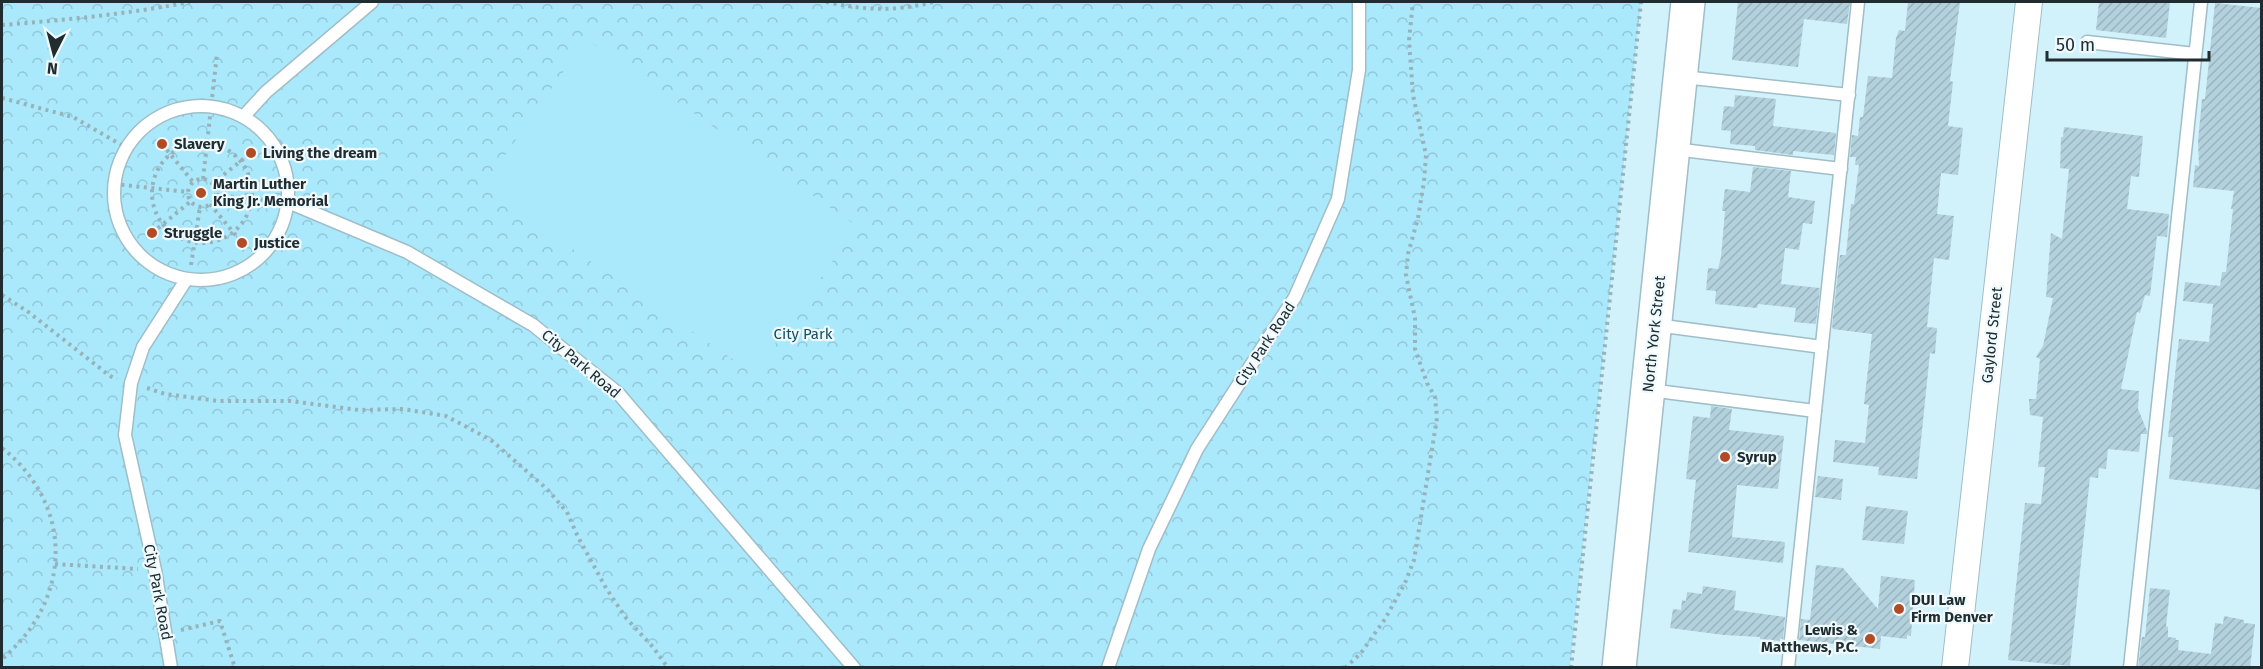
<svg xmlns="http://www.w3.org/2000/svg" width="2263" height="669" font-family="'Fira Sans',sans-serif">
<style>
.forest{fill:url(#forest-crowns)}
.garden{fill:#aae8fc}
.building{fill:url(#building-hatch)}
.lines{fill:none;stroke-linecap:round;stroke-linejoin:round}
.service-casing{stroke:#9fbec7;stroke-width:15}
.minor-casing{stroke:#9fbec7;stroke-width:28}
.secondary-casing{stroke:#9fbec7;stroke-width:36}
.path{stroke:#98b2b9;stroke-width:4;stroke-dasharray:3 4.5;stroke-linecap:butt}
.service{stroke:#fff;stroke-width:12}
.minor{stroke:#fff;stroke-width:26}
.secondary{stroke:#fff;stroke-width:33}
.poi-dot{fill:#b24b24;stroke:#eefafe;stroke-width:2}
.labels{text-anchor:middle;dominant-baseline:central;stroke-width:4.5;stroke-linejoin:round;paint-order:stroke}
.poi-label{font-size:15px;font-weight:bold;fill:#202c2f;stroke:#eefafe;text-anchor:start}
.park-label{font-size:15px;fill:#134f5f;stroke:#eefafe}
.street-label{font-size:15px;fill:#202c2f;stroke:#eefafe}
</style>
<defs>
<pattern id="forest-crowns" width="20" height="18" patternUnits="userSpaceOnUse" patternTransform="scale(1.5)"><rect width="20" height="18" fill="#aae8fc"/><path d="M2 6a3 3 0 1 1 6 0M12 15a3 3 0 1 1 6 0" fill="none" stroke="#92c7d8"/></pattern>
<pattern id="building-hatch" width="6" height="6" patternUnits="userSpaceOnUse" patternTransform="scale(1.5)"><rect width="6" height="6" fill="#b3d1dc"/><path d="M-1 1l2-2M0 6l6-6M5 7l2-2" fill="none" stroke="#9ab4bd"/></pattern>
</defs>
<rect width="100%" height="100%" fill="#d1f1fb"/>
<path class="forest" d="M 2,2 L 1641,2 L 1570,667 L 2,667 Z"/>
<path class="garden" d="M 586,39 L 857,226 L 754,374 L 483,187 Z"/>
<g class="building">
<path d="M 1738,2 L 1850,2 L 1847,24 L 1804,19 L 1798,67 L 1732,60 Z"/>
<path d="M 1908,2 L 1960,2 L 1950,81 L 1953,82 L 1948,126 L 1963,128 L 1958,175 L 1941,173 L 1937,214 L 1954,216 L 1949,260 L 1934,258 L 1927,327 L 1937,328 L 1935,354 L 1930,353 L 1917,479 L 1878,475 L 1879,467 L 1833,462 L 1835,440 L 1865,443 L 1869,405 L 1864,404 L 1872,334 L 1833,329 L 1832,326 L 1840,255 L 1846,255 L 1851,204 L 1854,204 L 1859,165 L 1855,165 L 1856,157 L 1850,157 L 1852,135 L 1858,136 L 1860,117 L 1863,117 L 1868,76 L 1892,78 L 1896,38 L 1899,30 L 1905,31 Z"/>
<path d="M 2099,2 L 2170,2 L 2166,38 L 2096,30 Z"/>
<path d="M 2215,3 L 2262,8 L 2262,490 L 2169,479 L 2173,437 L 2168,437 L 2179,339 L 2209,342 L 2213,304 L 2183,301 L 2185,282 L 2220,286 L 2222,272 L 2226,272 L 2233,209 L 2231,209 L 2234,191 L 2193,187 L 2195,165 L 2199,166 L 2198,141 L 2202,99 L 2205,99 Z"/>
<path d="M 1735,95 L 1776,99 L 1773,126 L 1836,133 L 1834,155 L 1793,151 L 1793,155 L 1755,150 L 1755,146 L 1730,144 L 1731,131 L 1721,130 L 1724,106 L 1734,107 Z"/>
<path d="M 2064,127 L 2143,136 L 2139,177 L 2131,176 L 2127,209 L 2169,214 L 2167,237 L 2157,236 L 2150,296 L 2145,295 L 2140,313 L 2137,312 L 2121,389 L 2139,391 L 2138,409 L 2147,431 L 2147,434 L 2141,434 L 2139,452 L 2108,449 L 2106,469 L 2099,468 L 2098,478 L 2090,477 L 2070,666 L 2008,660 L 2025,503 L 2041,504 L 2045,467 L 2038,467 L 2043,417 L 2030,415 L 2029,399 L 2036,399 L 2040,359 L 2036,357 L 2043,346 L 2053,298 L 2046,297 L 2051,233 L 2062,239 L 2069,169 L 2060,168 L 2061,137 L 2063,137 Z"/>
<path d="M 1753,167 L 1791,171 L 1788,197 L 1815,201 L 1812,224 L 1803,223 L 1799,250 L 1785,248 L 1781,284 L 1820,288 L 1816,324 L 1794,322 L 1796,308 L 1758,304 L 1757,308 L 1715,304 L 1716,291 L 1706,290 L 1708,268 L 1718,269 L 1721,257 L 1725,211 L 1722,211 L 1725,189 L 1750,192 Z"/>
<path d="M 1711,406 L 1732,409 L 1729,430 L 1784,436 L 1778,489 L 1737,485 L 1732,537 L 1785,542 L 1783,563 L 1688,552 L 1696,480 L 1686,479 L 1693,416 L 1710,418 Z"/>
<path d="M 1818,476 L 1843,479 L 1841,500 L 1815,497 Z"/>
<path d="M 1866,506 L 1908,511 L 1904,544 L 1862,540 Z"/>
<path d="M 1816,565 L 1843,568 L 1878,609 L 1881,576 L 1915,580 L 1911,636 L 1907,635 L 1907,639 L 1881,636 L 1880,649 L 1799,640 L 1801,619 L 1810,620 Z"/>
<path d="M 1703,586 L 1736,591 L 1734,610 L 1785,617 L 1783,639 L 1780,638 L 1780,641 L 1760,639 L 1760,637 L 1724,635 L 1670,628 L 1673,609 L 1681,610 L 1682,600 L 1686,601 L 1687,592 L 1702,594 Z"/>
<path d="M 2150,588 L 2170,590 L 2166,626 L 2168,627 L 2168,637 L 2176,638 L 2176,640 L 2179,640 L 2178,650 L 2211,654 L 2215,623 L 2223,624 L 2224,616 L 2244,620 L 2244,623 L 2255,624 L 2250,668 L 2138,668 L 2142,637 L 2145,637 Z"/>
</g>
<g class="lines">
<g class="service-casing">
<g id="service">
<path d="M 2087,42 L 2195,54"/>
<path d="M 1683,77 L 1849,95"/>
<circle cx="201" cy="193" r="87"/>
<path d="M 244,116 L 266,92 L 372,2"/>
<path d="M 1674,149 L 1841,169"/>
<path d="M 288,202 L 407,252 L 533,325 L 618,393 L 854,668"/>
<path d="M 1656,325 L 1822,347"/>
<path d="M 1649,390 L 1815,411"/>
<path d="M 171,668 L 155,570 L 125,435 L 131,383 L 143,347 L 186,280"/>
<path d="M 1108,668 L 1149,549 L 1197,449 L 1295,297 L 1338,199 L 1359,70 L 1359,2"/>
<path d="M 1788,668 L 1858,2"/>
<path d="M 2130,668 L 2201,2"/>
</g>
</g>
<g class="minor-casing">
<path id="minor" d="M 1955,668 L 2029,2"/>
</g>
<g class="secondary-casing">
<path id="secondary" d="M 1619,668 L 1688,2"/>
</g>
<g class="path">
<path d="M 826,2 C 864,10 894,12 933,2"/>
<path d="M 2,25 C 65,20 128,14 190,2"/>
<path d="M 2,98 L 73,117 L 127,148"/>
<circle cx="202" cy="193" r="50"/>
<path d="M 162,144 L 193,182"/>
<circle cx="202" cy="193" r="14"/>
<path d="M 203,179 L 217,54"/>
<path d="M 114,184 L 188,192"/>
<path d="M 212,184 L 251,153"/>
<path d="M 216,195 L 273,201"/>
<path d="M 210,204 L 242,243"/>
<path d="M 152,233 L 190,202"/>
<path d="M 191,265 L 200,207"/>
<path d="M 2,295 L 27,311 L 110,376 L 117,379"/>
<path d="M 147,388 L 165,394 L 218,401 L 290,401 L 359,410 L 403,409 L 446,416 L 491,440 L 547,489 L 567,512 L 578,537 L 606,588 L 626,618 L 653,647 L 668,668"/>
<path d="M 2,448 C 75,506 72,600 2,659"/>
<path d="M 55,564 L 138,569"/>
<path d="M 181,630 L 220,621 L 235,668"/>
<path d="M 1345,668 L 1361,653 L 1385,619 L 1405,583 L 1414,560 L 1437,418 L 1435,397 L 1427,383 L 1415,349 L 1415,318 L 1406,275 L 1408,254 L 1418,218 L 1424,182 L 1426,155 L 1413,95 L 1409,40 L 1413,2"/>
<path d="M 1571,668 L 1641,2"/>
</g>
<use href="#service" class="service"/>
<use href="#minor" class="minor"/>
<use href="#secondary" class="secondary"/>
</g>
<g class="poi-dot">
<circle cx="162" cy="144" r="6"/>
<circle cx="251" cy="153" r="6"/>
<circle cx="201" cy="193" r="6"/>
<circle cx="152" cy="233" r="6"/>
<circle cx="242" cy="243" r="6"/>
<circle cx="1725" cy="457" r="6"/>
<circle cx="1899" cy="609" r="6"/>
<circle cx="1870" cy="639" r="6"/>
</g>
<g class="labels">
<g class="poi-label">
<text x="174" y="144">Slavery</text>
<text x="263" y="153">Living the dream</text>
<text x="213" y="184">Martin Luther<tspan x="213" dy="17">King Jr. Memorial</tspan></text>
<text x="164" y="233">Struggle</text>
<text x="254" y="243">Justice</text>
<text x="1737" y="457">Syrup</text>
<text x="1911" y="600">DUI Law<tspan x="1911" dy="17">Firm Denver</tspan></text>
<text x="1858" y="630" text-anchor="end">Lewis &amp;<tspan x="1858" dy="17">Matthews, P.C.</tspan></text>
</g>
<g class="park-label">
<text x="803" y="334">City Park</text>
</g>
<g class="street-label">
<text transform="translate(1654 334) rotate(-84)">North York Street</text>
<text transform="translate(1992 335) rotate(-84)">Gaylord Street</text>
<text transform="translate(1265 344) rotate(-57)">City Park Road</text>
<text transform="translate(581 364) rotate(40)">City Park Road</text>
<text transform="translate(158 592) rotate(79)">City Park Road</text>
</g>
</g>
<rect width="2263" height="669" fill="none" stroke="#202c2f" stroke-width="6"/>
<g transform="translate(54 54) rotate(186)" stroke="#eefafe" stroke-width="4.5" paint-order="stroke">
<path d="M0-4.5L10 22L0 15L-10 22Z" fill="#202c2f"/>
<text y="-9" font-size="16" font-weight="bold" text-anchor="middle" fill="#202c2f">N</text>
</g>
<path d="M2047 51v9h162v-9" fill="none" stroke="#202c2f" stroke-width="3"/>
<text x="2056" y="51" font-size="18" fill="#202c2f" stroke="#eefafe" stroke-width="4.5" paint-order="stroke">50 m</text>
</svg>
